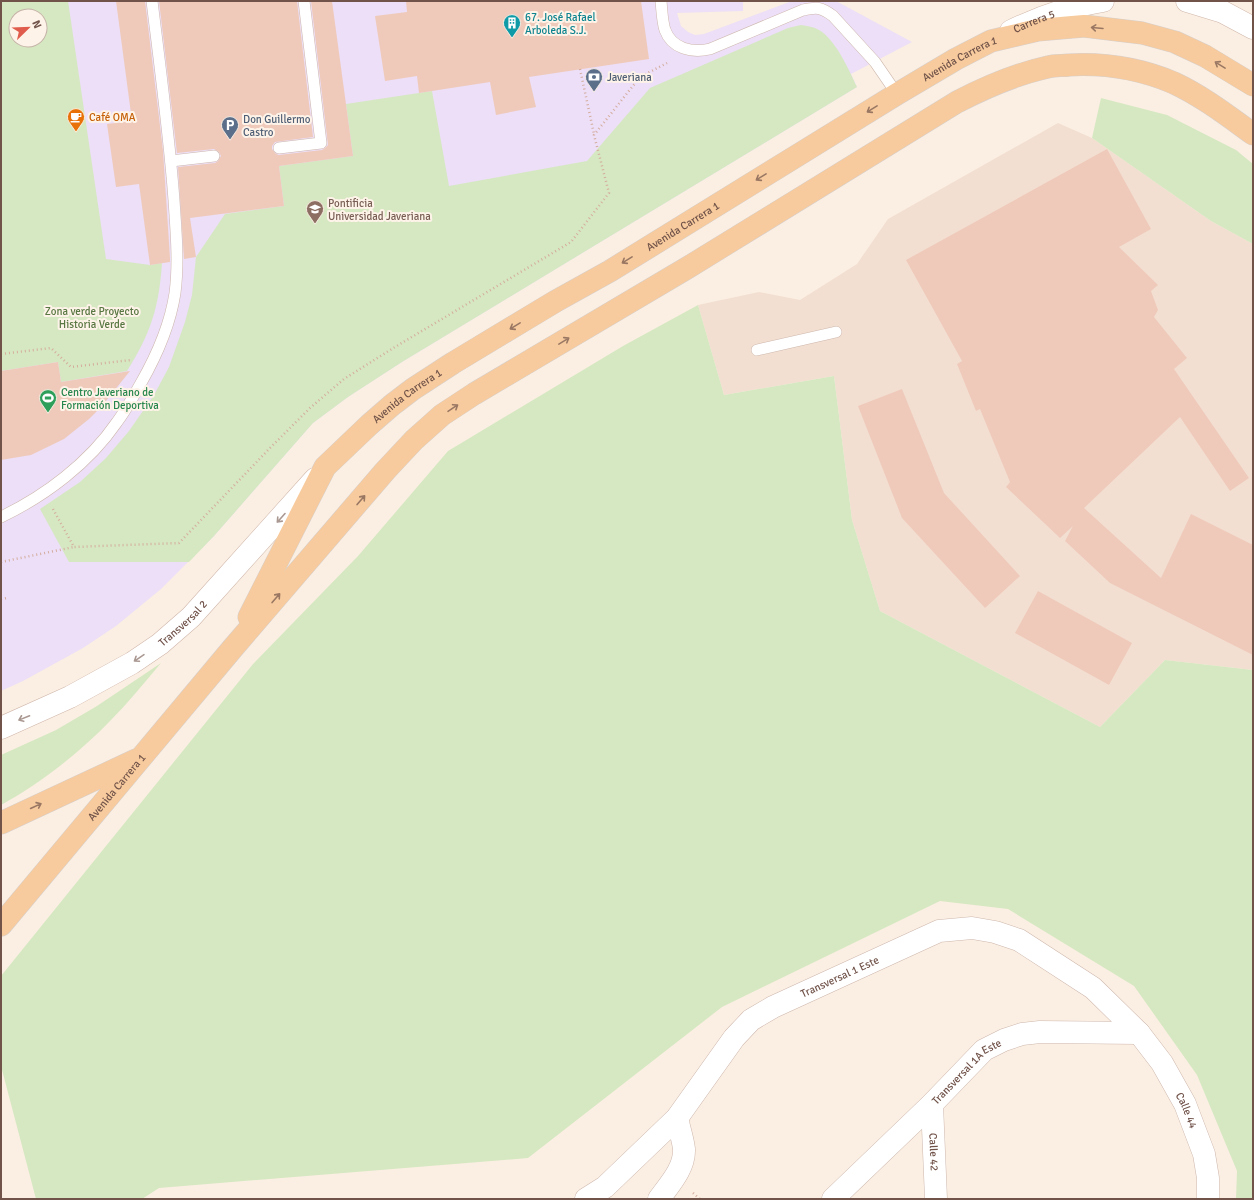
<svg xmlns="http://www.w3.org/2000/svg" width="1254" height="1200" font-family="Signika,sans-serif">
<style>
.residential{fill:#f2dfd1}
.education{fill:#ecdff7;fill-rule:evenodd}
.green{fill:#d6e8c2;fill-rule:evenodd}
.building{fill:#efcabb}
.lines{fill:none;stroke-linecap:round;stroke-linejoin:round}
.lane-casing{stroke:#ceb7ad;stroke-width:12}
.street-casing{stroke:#ceb7ad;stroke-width:23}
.secondary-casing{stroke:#d0b6aa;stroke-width:23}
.primary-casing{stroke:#d7cfcc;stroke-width:23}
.path{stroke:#d4ad9f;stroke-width:2.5;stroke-dasharray:1 3;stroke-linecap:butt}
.lane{stroke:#fff;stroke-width:11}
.street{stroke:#fff;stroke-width:22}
.secondary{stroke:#fff;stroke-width:22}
.primary{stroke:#f7cb9d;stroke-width:22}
.oneway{stroke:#997763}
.oneway2{stroke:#aa9892}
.labels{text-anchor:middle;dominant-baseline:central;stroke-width:4;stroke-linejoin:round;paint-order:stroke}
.culture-label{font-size:11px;fill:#0d838f;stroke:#fef3e8;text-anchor:start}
.street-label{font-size:11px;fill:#71534a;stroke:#fef3e8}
.service-label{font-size:11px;fill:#4e5e75;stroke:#fef3e8;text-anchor:start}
.food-label{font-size:11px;fill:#c56008;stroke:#fef3e8;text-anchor:start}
.education-label{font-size:11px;fill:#785e54;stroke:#fef3e8;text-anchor:start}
.park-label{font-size:11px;fill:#587742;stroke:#fef3e8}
.leisure-label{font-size:11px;fill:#27864d;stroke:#fef3e8;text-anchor:start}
</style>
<rect width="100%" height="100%" fill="#fbefe3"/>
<path class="residential" d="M 1058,123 L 1092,138 L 1211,221 L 1253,244 L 1253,670 L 1165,660 L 1100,727 L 880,611 L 852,520 L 834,376 L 724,395 L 698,305 L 759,292 L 800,300 L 857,264 L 888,219 Z"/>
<path class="education" d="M 1,1 L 743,1 L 743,11 L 677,13 L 681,26 L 688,32 L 695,35 L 704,34 L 792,1 L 836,1 L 912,42 L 851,74 L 857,87 L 402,362 L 348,397 L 313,423 L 214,536 L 161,589 L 116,626 L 83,648 L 23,681 L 1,691 ZM 16,16 L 40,16 L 40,40 L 16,40 Z"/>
<g class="green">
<path d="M 1,1 L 68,1 L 106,259 L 150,265 L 162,263 C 159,307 151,333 127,371 L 61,382 L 58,362 L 1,371 ZM 16,16 L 40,16 L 40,40 L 16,40 Z"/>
<path d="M 801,25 C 807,26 814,27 819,30 C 836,40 849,70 857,87 L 402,362 L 348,397 L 313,423 L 214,536 L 189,562 L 69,562 L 40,509 L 80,482 L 106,458 L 129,431 L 154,395 L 169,367 L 185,322 L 192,295 L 196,257 L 225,214 L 284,206 L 279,166 L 353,156 L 346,104 L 432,91 L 449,186 L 587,161 L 650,88 L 788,28 Z"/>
<path d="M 1101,98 L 1167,115 L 1236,150 L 1253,164 L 1253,244 L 1211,221 L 1092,138 Z"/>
<path d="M 698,305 L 724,395 L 834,376 L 852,520 L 880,611 L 1100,727 L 1165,660 L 1253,670 L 1253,1199 L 1236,1199 L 1237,1171 L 1197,1075 L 1134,986 L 1008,909 L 940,901 L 722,1007 L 528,1158 L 159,1188 L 142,1199 L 36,1199 L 1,1066 L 1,976 L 253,664 L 358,556 L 448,451 L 623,346 Z"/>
<path d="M 161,663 C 144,683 128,703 110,721 C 79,753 41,783 1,805 L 1,755 L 56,730 L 97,706 Z"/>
</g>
<g class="building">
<path d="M 116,1 L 145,1 L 163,151 L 170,258 L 170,262 L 150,265 L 139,184 L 116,187 L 107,124 L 132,121 Z"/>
<path d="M 159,1 L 297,1 L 313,137 L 275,142 L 272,146 L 272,149 L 276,154 L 279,155 L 322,150 L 325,148 L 328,145 L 311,1 L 332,1 L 353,156 L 279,166 L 284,206 L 190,218 L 196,257 L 184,259 L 178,167 L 215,163 L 218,161 L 221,156 L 219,152 L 214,149 L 177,153 Z"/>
<path d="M 406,1 L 641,1 L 649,59 L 529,77 L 536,107 L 496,115 L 490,82 L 419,93 L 417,76 L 385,81 L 375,16 L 407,12 Z"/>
<path d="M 1107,149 L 1151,229 L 1119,247 L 1158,285 L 1151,291 L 1158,310 L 1154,317 L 1187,358 L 1174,369 L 1249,478 L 1230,491 L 1180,417 L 1084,508 L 1161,578 L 1191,514 L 1253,545 L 1253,655 L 1110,583 L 1065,541 L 1073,526 L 1060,538 L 1006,487 L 1010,482 L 980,409 L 976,411 L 957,364 L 962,361 L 906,260 Z"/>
<path d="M 58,362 L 61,382 L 130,371 L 101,407 L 89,419 L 64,439 L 31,455 L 1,460 L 1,371 Z"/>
<path d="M 902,389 L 944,493 L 1020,576 L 985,608 L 902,518 L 858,406 Z"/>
<path d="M 1038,591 L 1132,643 L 1109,685 L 1015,633 Z"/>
</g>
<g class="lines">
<g class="lane-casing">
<g id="lane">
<path d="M 661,1 C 662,10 662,21 665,30 C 672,49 692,53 710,49 L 803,10 C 817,7 821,7 833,16 L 875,62 L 897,94"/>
<path d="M 279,148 L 321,143 L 304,1"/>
<path d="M 171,161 L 214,156"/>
<path d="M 757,350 L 836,332"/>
<path d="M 1,517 C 45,496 89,463 117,422 C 126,410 133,397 141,383 C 157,355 170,326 175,293 C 179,262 176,231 174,200 C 169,133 160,67 152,1"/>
</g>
</g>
<g class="street-casing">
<g id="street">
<path id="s1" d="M 932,1104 L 936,1199"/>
<path id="s2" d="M 586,1199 L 605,1187 L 677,1118 L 734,1038 L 751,1020 L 773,1007 L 939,931 L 972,928 L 995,932 L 1019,940 L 1093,988 L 1139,1033 L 1162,1063 L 1185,1104 L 1204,1154 L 1208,1178 L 1208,1199"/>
<path d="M 659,1199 C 669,1185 685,1168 684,1149 C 683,1139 679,1128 677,1118"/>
<path id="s3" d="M 833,1199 L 932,1104 L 984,1050 L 1004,1040 L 1022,1034 L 1040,1032 L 1139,1033"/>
</g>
</g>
<g class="secondary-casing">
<g id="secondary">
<path d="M 1187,1 L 1223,12 L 1253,28"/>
<path id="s4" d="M 1011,31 C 1040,17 1071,6 1103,1"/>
<path id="s5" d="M 1,728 L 70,697 L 132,663 L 160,644 L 191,617 L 315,479"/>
</g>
</g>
<g class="primary-casing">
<g id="primary">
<path id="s6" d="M 249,617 L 325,467 L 369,425 L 392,405 L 413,389 L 453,363 L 556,301 L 610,271 L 897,94 L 956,59 L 991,41 L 1038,30 L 1084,26 L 1142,33 L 1175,42 L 1205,56 L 1253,85"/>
<path d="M 1,823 L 136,760"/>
<path id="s7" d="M 1,925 L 232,649 L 385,471 L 414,440 L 442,415 L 474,394 L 687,268 L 957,102 C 986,87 1016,74 1048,67 C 1055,65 1062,66 1069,65 C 1105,63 1141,69 1174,83 C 1202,96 1228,116 1253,134"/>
</g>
</g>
<g class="path">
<path d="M 580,69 L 594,134"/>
<path d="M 1,354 L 51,348 L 71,367 L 131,360"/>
<path d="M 53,509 L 74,547 L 179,543 L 270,448 L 310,408 L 344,379 L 395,347 L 571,242 L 609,193 L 594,135 L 640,77 L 667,63"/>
<path d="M 1,562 L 74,547"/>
<path d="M 1,599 L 7,598"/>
<path d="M 693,1193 L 700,1199"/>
</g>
<use href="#lane" class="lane"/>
<use href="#street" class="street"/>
<use href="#secondary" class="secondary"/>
<use href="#primary" class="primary"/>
</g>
<defs><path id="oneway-shaft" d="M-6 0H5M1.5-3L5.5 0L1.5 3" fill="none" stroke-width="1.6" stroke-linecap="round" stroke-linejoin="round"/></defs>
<g class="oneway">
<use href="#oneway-shaft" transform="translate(1097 28) rotate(-175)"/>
<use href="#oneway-shaft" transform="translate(1220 65) rotate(-148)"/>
<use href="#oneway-shaft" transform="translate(872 109) rotate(148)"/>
<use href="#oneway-shaft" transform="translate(761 177) rotate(148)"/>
<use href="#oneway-shaft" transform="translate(627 260) rotate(148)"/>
<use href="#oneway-shaft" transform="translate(515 326) rotate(149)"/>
<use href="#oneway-shaft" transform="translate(564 341) rotate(-31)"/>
<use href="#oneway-shaft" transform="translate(453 408) rotate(-34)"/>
<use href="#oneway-shaft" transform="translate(361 500) rotate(-49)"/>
<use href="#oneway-shaft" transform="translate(276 598) rotate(-49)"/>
<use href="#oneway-shaft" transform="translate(36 806) rotate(-25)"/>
</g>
<g class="oneway2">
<use href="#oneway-shaft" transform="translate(281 518) rotate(132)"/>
<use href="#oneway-shaft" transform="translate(139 658) rotate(146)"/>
<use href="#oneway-shaft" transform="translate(24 718) rotate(158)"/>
</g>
<defs>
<g id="building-pin" transform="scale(0.9)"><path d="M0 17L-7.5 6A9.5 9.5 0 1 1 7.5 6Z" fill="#0f9aa8" stroke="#fef3e8"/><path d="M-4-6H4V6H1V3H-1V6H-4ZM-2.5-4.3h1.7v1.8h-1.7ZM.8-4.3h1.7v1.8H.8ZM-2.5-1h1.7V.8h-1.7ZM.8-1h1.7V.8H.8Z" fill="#fff"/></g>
<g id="bank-pin" transform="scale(0.9)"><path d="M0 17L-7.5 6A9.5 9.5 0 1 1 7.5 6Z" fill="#5c6f8a" stroke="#fef3e8"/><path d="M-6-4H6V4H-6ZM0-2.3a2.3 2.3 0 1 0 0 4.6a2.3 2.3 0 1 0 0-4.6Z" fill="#fff"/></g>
<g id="cafe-pin" transform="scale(0.9)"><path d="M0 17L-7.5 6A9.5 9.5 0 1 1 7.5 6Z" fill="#e8710a" stroke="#fef3e8"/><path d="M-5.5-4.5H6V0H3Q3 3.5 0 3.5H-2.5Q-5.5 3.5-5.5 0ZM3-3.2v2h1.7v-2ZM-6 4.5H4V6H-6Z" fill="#fff"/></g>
<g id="parking-pin" transform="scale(0.9)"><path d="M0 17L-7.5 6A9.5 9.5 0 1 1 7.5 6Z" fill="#5c6f8a" stroke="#fef3e8"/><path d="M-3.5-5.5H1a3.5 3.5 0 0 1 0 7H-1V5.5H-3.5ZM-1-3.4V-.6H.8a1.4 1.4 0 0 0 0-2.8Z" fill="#fff"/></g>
<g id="university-pin" transform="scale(0.9)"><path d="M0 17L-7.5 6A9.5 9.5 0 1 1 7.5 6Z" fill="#8d6e63" stroke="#fef3e8"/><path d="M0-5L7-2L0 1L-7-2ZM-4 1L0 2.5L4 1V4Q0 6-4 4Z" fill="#fff"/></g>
<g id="stadium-pin" transform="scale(0.9)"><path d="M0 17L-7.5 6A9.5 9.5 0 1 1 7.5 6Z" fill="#2e9e5b" stroke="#fef3e8"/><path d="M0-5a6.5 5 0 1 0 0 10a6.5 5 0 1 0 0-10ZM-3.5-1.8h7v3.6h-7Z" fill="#fff"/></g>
</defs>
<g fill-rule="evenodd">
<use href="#building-pin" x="512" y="23"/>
<use href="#bank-pin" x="594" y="77"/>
<use href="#cafe-pin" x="76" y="117"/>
<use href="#parking-pin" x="230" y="125"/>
<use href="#university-pin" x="315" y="209"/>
<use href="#stadium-pin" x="48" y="398"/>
</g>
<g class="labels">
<g class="culture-label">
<text x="525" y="17">67. José Rafael<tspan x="525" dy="13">Arboleda S.J.</tspan></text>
</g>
<g class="street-label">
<text stroke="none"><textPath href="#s4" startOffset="25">Carrera 5</textPath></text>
<text stroke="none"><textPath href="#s6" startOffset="925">Avenida Carrera 1</textPath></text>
<text stroke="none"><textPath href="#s6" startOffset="601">Avenida Carrera 1</textPath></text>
<text stroke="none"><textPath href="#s6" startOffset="277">Avenida Carrera 1</textPath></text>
<text stroke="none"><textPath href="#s5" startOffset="211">Transversal 2</textPath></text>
<text stroke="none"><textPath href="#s7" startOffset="180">Avenida Carrera 1</textPath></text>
<text stroke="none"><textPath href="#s2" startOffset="344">Transversal 1 Este</textPath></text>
<text stroke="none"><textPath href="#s3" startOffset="185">Transversal 1A Este</textPath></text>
<text stroke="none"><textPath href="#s2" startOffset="779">Calle 44</textPath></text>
<text stroke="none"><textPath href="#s1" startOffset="48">Calle 42</textPath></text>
</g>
<g class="service-label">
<text x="607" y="77">Javeriana</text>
<text x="243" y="119">Don Guillermo<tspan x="243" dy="13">Castro</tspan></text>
</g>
<g class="food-label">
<text x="89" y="117">Café OMA</text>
</g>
<g class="education-label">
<text x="328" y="203">Pontificia<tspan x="328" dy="13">Universidad Javeriana</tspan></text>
</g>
<g class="park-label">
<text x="92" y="311">Zona verde Proyecto<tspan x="92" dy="13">Historia Verde</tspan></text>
</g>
<g class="leisure-label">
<text x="61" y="392">Centro Javeriano de<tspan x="61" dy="13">Formación Deportiva</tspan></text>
</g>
</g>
<rect width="1254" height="1200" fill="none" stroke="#71534a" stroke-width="4"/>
<g transform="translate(28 28) rotate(67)"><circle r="19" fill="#fef3e8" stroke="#c6b3a9"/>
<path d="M0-3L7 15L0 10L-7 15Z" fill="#e05c4c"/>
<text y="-6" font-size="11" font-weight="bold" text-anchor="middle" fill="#71534a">N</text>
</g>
</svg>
